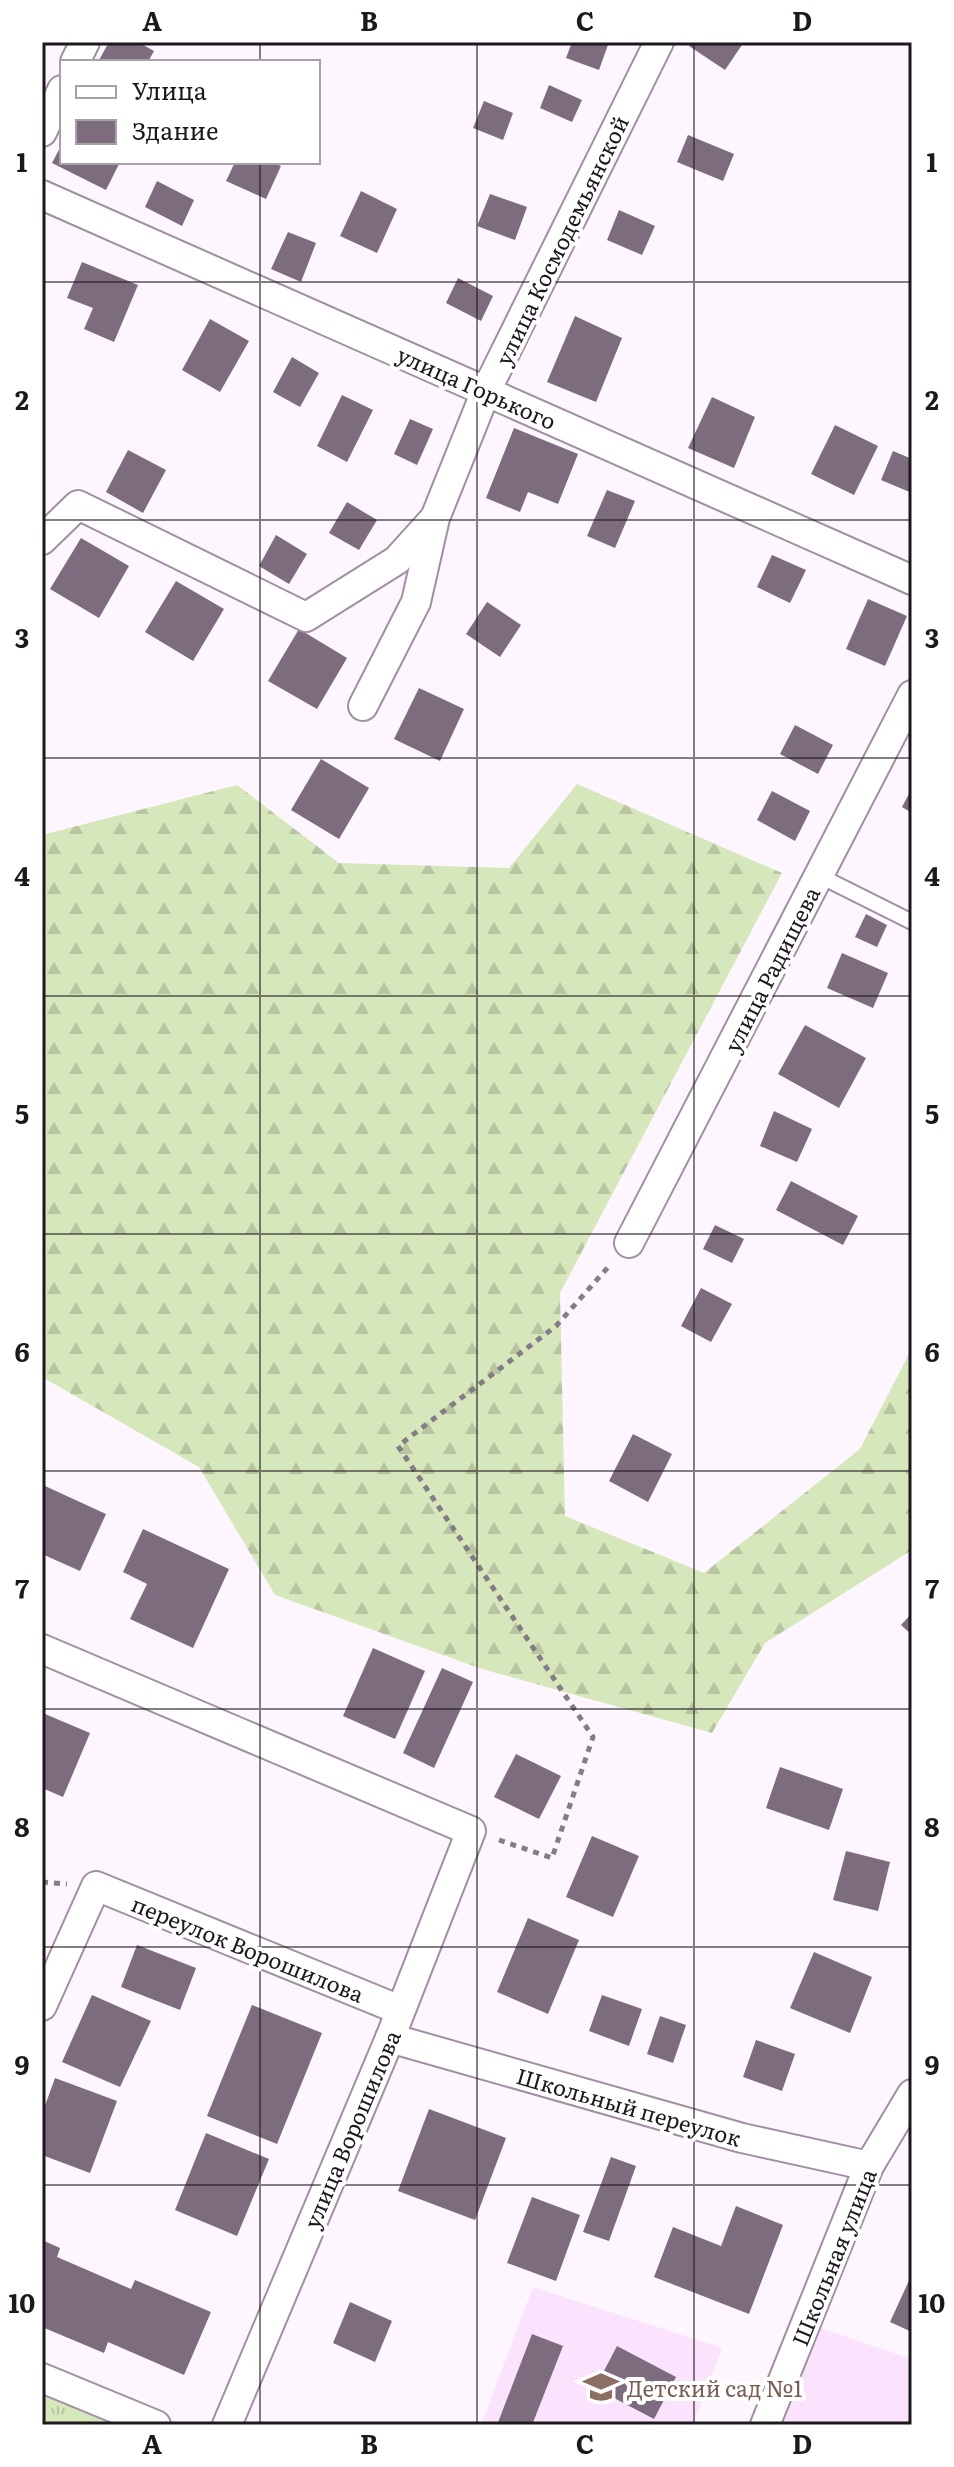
<svg xmlns="http://www.w3.org/2000/svg" width="954" height="2467" font-family="Literata,serif">
<style>
.built{fill:#fbe3fd}
.forest{fill:url(#forest-firs)}
.park{fill:url(#park-tufts)}
.building{fill:#7c6c7d}
.lines{fill:none;stroke-linecap:round;stroke-linejoin:round}
.lane-casing{stroke:#a08fa2;stroke-width:18}
.street-casing{stroke:#a08fa2;stroke-width:32}
.path{stroke:#847d85;stroke-width:5;stroke-dasharray:6 6;stroke-linecap:butt}
.lane{stroke:#fff;stroke-width:14}
.street{stroke:#fff;stroke-width:28}
.grid{fill:none;stroke:#1d171e;stroke-width:2;stroke-opacity:0.55}
.labels{text-anchor:middle;dominant-baseline:central;stroke-width:8;stroke-linejoin:round;paint-order:stroke}
.street-label{font-size:22px;fill:#1d171e;stroke:#fff}
.education-label{font-size:22px;fill:#785e54;stroke:#fff;text-anchor:start}
.neatline{fill:none;stroke:#1d171e;stroke-width:3}
.grid-label{font-size:26px;text-anchor:middle;font-weight:bold;fill:#1d171e}
</style>
<defs>
<pattern id="forest-firs" width="22" height="20" patternUnits="userSpaceOnUse" patternTransform="scale(2)"><rect width="22" height="20" fill="#d7e7bc"/><path d="M5 1l3.5 6h-7zM16 11l3.5 6h-7z" fill="#b8c5a1"/></pattern>
<pattern id="park-tufts" width="24" height="20" patternUnits="userSpaceOnUse" patternTransform="scale(2)"><rect width="24" height="20" fill="#d7e7bc"/><path d="M3 7l-1-3M5 7V3M7 7l1-3M15 17l-1-3M17 17v-4M19 17l1-3" fill="none" stroke="#b8c5a1"/></pattern>
</defs>
<rect width="100%" height="100%" fill="#fdf6fe"/>
<g class="built">
<path d="M 533,2287 L 722,2348 L 693,2425 L 481,2425 Z"/>
<path d="M 820,2328 L 912,2359 L 912,2425 L 778,2425 Z"/>
</g>
<path class="forest" d="M 577,784 L 782,873 L 560,1293 L 565,1516 L 704,1573 L 860,1449 L 912,1348 L 912,1550 L 765,1643 L 712,1733 L 482,1669 L 275,1595 L 199,1467 L 42,1377 L 42,835 L 237,785 L 339,863 L 509,868 Z"/>
<path class="park" d="M 42,2391 L 126,2425 L 42,2425 Z"/>
<g class="building">
<path d="M 109,42 L 138,42 L 154,51 L 148,62 L 98,62 Z"/>
<path d="M 572,42 L 609,42 L 599,70 L 566,58 Z"/>
<path d="M 692,42 L 744,42 L 725,70 L 689,46 Z"/>
<path d="M 549,85 L 582,100 L 572,122 L 540,108 Z"/>
<path d="M 484,101 L 513,113 L 503,140 L 473,128 Z"/>
<path d="M 688,135 L 734,154 L 723,181 L 677,162 Z"/>
<path d="M 62,144 L 62,162 L 120,162 L 106,190 L 52,163 Z"/>
<path d="M 235,162 L 271,162 L 281,166 L 266,199 L 226,181 Z"/>
<path d="M 157,181 L 194,200 L 182,226 L 145,207 Z"/>
<path d="M 361,191 L 397,209 L 377,253 L 340,236 Z"/>
<path d="M 490,194 L 527,207 L 515,240 L 477,226 Z"/>
<path d="M 619,210 L 655,226 L 642,255 L 607,240 Z"/>
<path d="M 288,232 L 316,243 L 301,282 L 271,269 Z"/>
<path d="M 82,262 L 138,285 L 114,342 L 84,329 L 93,308 L 67,298 Z"/>
<path d="M 458,278 L 493,296 L 481,321 L 446,303 Z"/>
<path d="M 575,316 L 622,338 L 596,402 L 547,382 Z"/>
<path d="M 210,319 L 249,341 L 220,392 L 182,370 Z"/>
<path d="M 292,357 L 319,373 L 300,407 L 273,392 Z"/>
<path d="M 342,395 L 373,410 L 347,462 L 317,446 Z"/>
<path d="M 712,397 L 755,417 L 734,468 L 688,448 Z"/>
<path d="M 410,419 L 433,429 L 417,465 L 394,454 Z"/>
<path d="M 835,425 L 878,446 L 854,495 L 811,474 Z"/>
<path d="M 514,428 L 578,454 L 558,504 L 528,492 L 520,512 L 486,498 Z"/>
<path d="M 128,450 L 166,470 L 143,513 L 106,492 Z"/>
<path d="M 893,451 L 912,459 L 912,493 L 881,480 Z"/>
<path d="M 607,490 L 635,501 L 615,548 L 587,536 Z"/>
<path d="M 347,502 L 377,520 L 359,550 L 329,533 Z"/>
<path d="M 276,535 L 307,554 L 289,584 L 259,566 Z"/>
<path d="M 81,538 L 129,566 L 99,618 L 50,589 Z"/>
<path d="M 772,555 L 806,570 L 790,603 L 757,587 Z"/>
<path d="M 176,581 L 224,609 L 193,661 L 145,632 Z"/>
<path d="M 868,599 L 907,616 L 885,666 L 846,649 Z"/>
<path d="M 487,602 L 521,625 L 500,657 L 466,634 Z"/>
<path d="M 299,629 L 347,658 L 317,709 L 268,681 Z"/>
<path d="M 419,688 L 464,709 L 440,761 L 394,739 Z"/>
<path d="M 795,725 L 833,745 L 818,774 L 780,754 Z"/>
<path d="M 321,759 L 369,788 L 339,839 L 291,810 Z"/>
<path d="M 912,788 L 912,813 L 902,807 Z"/>
<path d="M 772,791 L 810,811 L 795,841 L 757,820 Z"/>
<path d="M 866,914 L 887,925 L 877,947 L 855,937 Z"/>
<path d="M 842,953 L 888,973 L 873,1008 L 827,988 Z"/>
<path d="M 805,1025 L 866,1058 L 839,1108 L 778,1074 Z"/>
<path d="M 774,1111 L 812,1129 L 797,1162 L 760,1146 Z"/>
<path d="M 791,1181 L 858,1216 L 843,1245 L 776,1210 Z"/>
<path d="M 715,1225 L 744,1239 L 732,1263 L 703,1249 Z"/>
<path d="M 701,1288 L 732,1304 L 711,1342 L 681,1326 Z"/>
<path d="M 633,1434 L 672,1454 L 648,1502 L 609,1481 Z"/>
<path d="M 45,1486 L 106,1514 L 80,1571 L 42,1554 Z"/>
<path d="M 143,1529 L 229,1569 L 193,1648 L 130,1619 L 147,1584 L 123,1572 Z"/>
<path d="M 912,1613 L 912,1635 L 901,1625 Z"/>
<path d="M 373,1648 L 425,1671 L 395,1739 L 343,1716 Z"/>
<path d="M 442,1668 L 473,1682 L 434,1768 L 403,1753 Z"/>
<path d="M 45,1714 L 90,1733 L 63,1797 L 42,1788 Z"/>
<path d="M 516,1754 L 561,1776 L 539,1819 L 494,1797 Z"/>
<path d="M 780,1767 L 843,1789 L 829,1830 L 766,1808 Z"/>
<path d="M 592,1836 L 639,1856 L 613,1917 L 566,1897 Z"/>
<path d="M 846,1851 L 890,1862 L 878,1911 L 833,1900 Z"/>
<path d="M 528,1918 L 579,1940 L 548,2014 L 497,1992 Z"/>
<path d="M 137,1945 L 196,1968 L 180,2010 L 121,1987 Z"/>
<path d="M 814,1952 L 872,1977 L 850,2033 L 790,2008 Z"/>
<path d="M 92,1995 L 151,2021 L 120,2087 L 62,2062 Z"/>
<path d="M 602,1995 L 642,2009 L 629,2046 L 589,2031 Z"/>
<path d="M 252,2005 L 322,2033 L 277,2144 L 207,2116 Z"/>
<path d="M 660,2016 L 686,2025 L 673,2063 L 647,2054 Z"/>
<path d="M 756,2040 L 795,2054 L 782,2091 L 743,2077 Z"/>
<path d="M 55,2078 L 117,2101 L 90,2173 L 42,2155 L 42,2114 Z"/>
<path d="M 429,2109 L 506,2138 L 475,2220 L 398,2191 Z"/>
<path d="M 206,2133 L 269,2159 L 237,2236 L 175,2210 Z"/>
<path d="M 611,2157 L 636,2166 L 609,2241 L 583,2232 Z"/>
<path d="M 532,2197 L 580,2215 L 556,2281 L 507,2263 Z"/>
<path d="M 736,2206 L 783,2225 L 749,2314 L 654,2277 L 673,2227 L 721,2246 Z"/>
<path d="M 42,2240 L 60,2248 L 57,2257 L 131,2289 L 135,2280 L 211,2312 L 184,2375 L 108,2342 L 104,2353 L 42,2327 Z"/>
<path d="M 912,2274 L 912,2332 L 890,2322 Z"/>
<path d="M 350,2302 L 392,2321 L 375,2362 L 333,2343 Z"/>
<path d="M 532,2334 L 563,2346 L 532,2425 L 497,2425 Z"/>
<path d="M 617,2346 L 676,2377 L 654,2419 L 595,2388 Z"/>
</g>
<g class="lines">
<g class="lane-casing">
<path id="lane" d="M 820,876 L 912,922"/>
</g>
<g class="street-casing">
<g id="street">
<path d="M 75,62 L 85,42"/>
<path d="M 42,132 L 62,90"/>
<path d="M 42,195 L 912,580"/>
<path d="M 42,540 L 78,505 L 306,617 L 397,560 L 434,519"/>
<path d="M 363,706 L 416,602 L 435,518 L 486,391 L 659,42"/>
<path d="M 629,1243 L 912,695"/>
<path d="M 42,1649 L 471,1831 L 390,2038 L 227,2425"/>
<path d="M 42,2006 L 96,1886 L 400,2010"/>
<path d="M 390,2038 L 742,2138 L 869,2166"/>
<path d="M 42,2378 L 156,2425"/>
<path d="M 765,2425 L 869,2166 L 912,2094"/>
</g>
</g>
<g class="path">
<path d="M 499,1840 L 552,1858 L 593,1737 L 398,1446 L 556,1326 L 610,1265"/>
<path d="M 42,1882 L 67,1884"/>
</g>
<use href="#lane" class="lane"/>
<use href="#street" class="street"/>
</g>
<path class="grid" d="M 260,42 L 260,62M 477,42 L 477,2425M 694,42 L 694,2425M 260,162 L 260,2425M 42,282 L 912,282M 42,520 L 912,520M 42,758 L 912,758M 42,996 L 912,996M 42,1234 L 912,1234M 42,1471 L 912,1471M 42,1709 L 912,1709M 42,1947 L 912,1947M 42,2185 L 912,2185"/>
<defs>
<g id="school-bare" transform="scale(2.76)"><path d="M0-5L7-2L0 1L-7-2ZM-4 1L0 2.5L4 1V4Q0 6-4 4Z" fill="#8d6e63" stroke="#fff" stroke-width="2.5" paint-order="stroke"/></g>
</defs>
<g fill-rule="evenodd">
<use href="#school-bare" x="601" y="2387"/>
</g>
<g class="labels">
<g class="street-label">
<text transform="translate(561 240) rotate(-64)">улица Космодемьянской</text>
<text transform="translate(477 387) rotate(24)">улица Горького</text>
<text transform="translate(771 969) rotate(-63)">улица Радищева</text>
<text transform="translate(248 1948) rotate(22)">переулок Ворошилова</text>
<text transform="translate(629 2106) rotate(16)">Школьный переулок</text>
<text transform="translate(351 2129) rotate(-67)">улица Ворошилова</text>
<text transform="translate(833 2257) rotate(-68)">Школьная улица</text>
</g>
<g class="education-label">
<text x="627" y="2387">Детский сад №1</text>
</g>
</g>
<rect width="954" height="2467" fill="none" stroke="#ffffff" stroke-width="88"/>
<rect x="60" y="60" width="260" height="104" fill="#ffffff" stroke="#a5a2a5" stroke-width="2"/>
<rect x="76" y="86" width="40" height="12" fill="#ffffff" stroke="#a5a2a5" stroke-width="2"/>
<text x="132" y="100" font-size="24" fill="#1d171e">Улица</text>
<rect x="76" y="120" width="40" height="24" fill="#7c6c7d" stroke="#a5a2a5" stroke-width="2"/>
<text x="132" y="140" font-size="24" fill="#1d171e">Здание</text>
<rect x="44" y="44" width="866" height="2379" class="neatline"/>
<g class="grid-label">
<text x="152" y="31">A</text>
<text x="369" y="31">B</text>
<text x="585" y="31">C</text>
<text x="802" y="31">D</text>
<text x="22" y="172">1</text>
<text x="932" y="172">1</text>
<text x="22" y="410">2</text>
<text x="932" y="410">2</text>
<text x="22" y="648">3</text>
<text x="932" y="648">3</text>
<text x="22" y="886">4</text>
<text x="932" y="886">4</text>
<text x="22" y="1124">5</text>
<text x="932" y="1124">5</text>
<text x="22" y="1362">6</text>
<text x="932" y="1362">6</text>
<text x="22" y="1599">7</text>
<text x="932" y="1599">7</text>
<text x="22" y="1837">8</text>
<text x="932" y="1837">8</text>
<text x="22" y="2075">9</text>
<text x="932" y="2075">9</text>
<text x="22" y="2313">10</text>
<text x="932" y="2313">10</text>
<text x="152" y="2454">A</text>
<text x="369" y="2454">B</text>
<text x="585" y="2454">C</text>
<text x="802" y="2454">D</text>
</g>
</svg>
